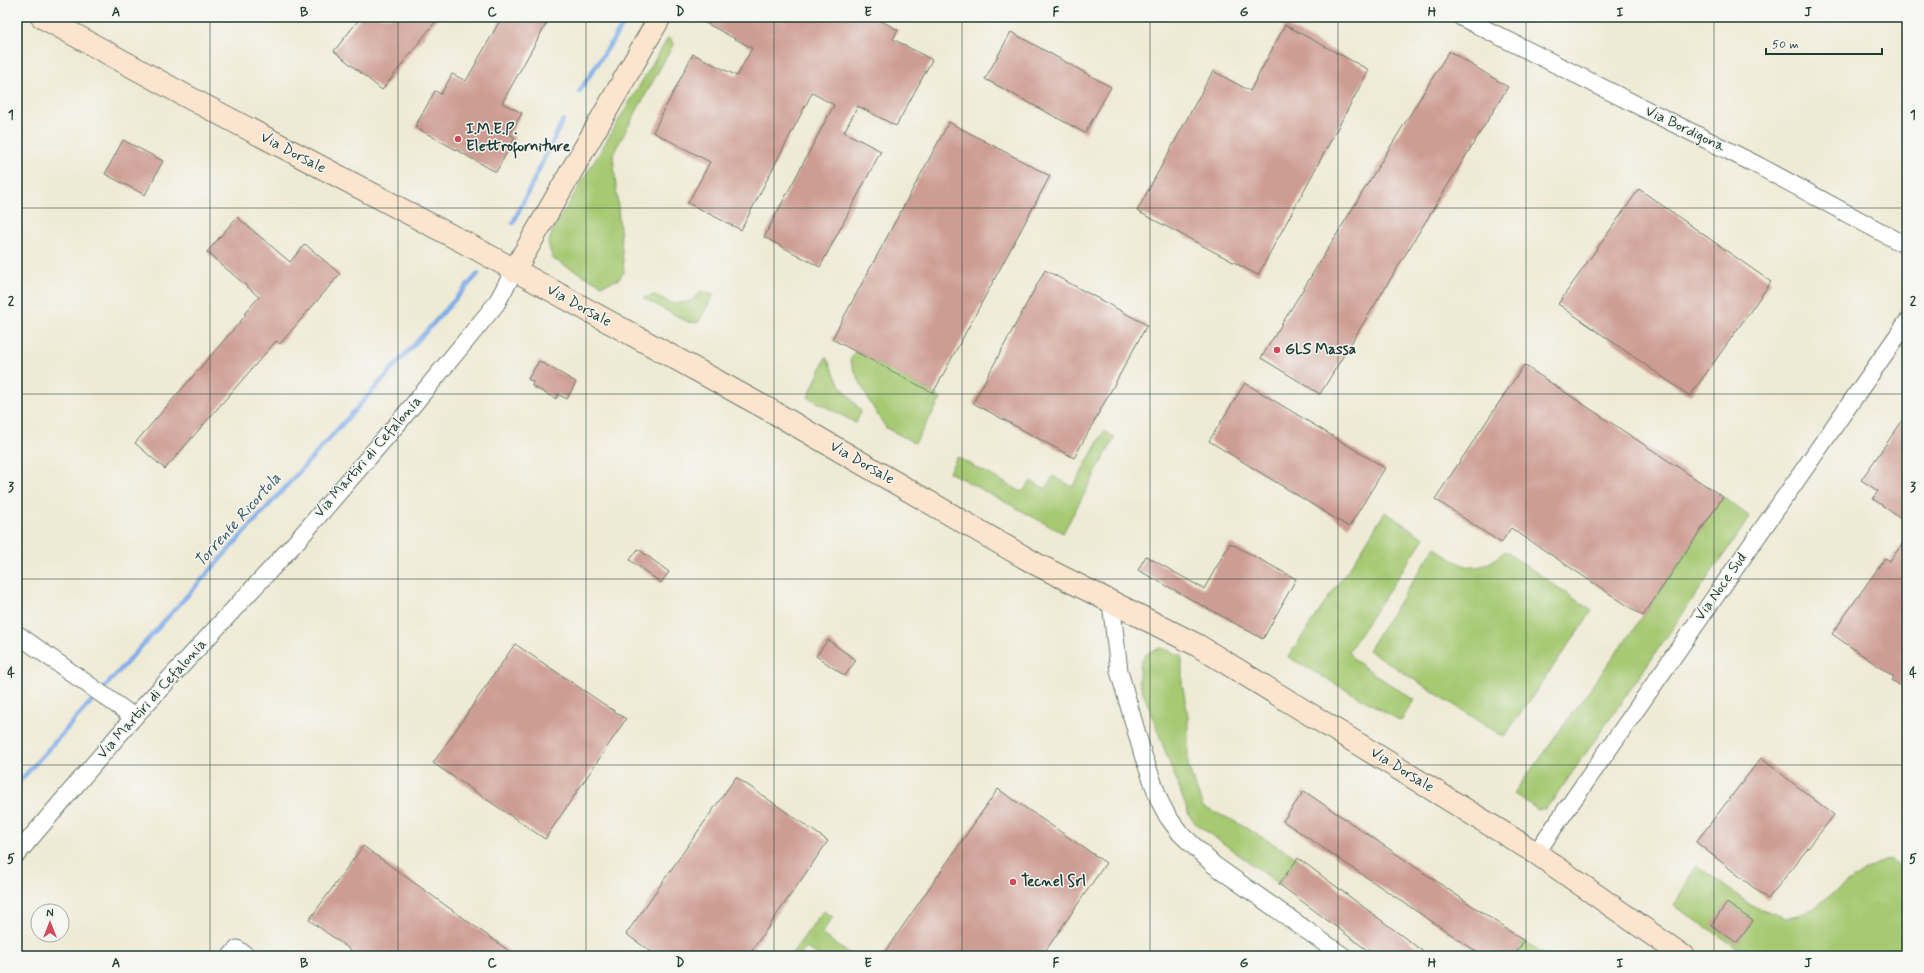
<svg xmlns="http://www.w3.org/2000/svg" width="1924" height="973" font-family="Mynerve,sans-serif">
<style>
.green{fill:#a6c972;stroke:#628353;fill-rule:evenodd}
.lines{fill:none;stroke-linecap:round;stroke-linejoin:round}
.stream{stroke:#7fade8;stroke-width:4.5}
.building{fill:#cd9c92}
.street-casing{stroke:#687a6c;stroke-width:19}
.secondary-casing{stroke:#687a6c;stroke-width:24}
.street{stroke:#fff;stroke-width:17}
.secondary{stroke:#fce5cf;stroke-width:22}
.grid{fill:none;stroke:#1f3d34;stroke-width:1;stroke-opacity:0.55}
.poi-dot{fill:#d1495b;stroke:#f6f6f2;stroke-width:1.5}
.labels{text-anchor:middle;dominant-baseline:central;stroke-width:3;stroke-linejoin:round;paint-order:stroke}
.street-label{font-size:15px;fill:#1f3d34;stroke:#f6f6f2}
.poi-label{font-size:15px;font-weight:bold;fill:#1f3d34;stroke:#f6f6f2;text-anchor:start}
.water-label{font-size:16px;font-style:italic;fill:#375961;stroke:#f6f6f2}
.neatline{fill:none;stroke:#1f3d34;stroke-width:1.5}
.grid-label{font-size:13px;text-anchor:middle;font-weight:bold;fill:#1f3d34}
</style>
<rect width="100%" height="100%" fill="#f6f6f2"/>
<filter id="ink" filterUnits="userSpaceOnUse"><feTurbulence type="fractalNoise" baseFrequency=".025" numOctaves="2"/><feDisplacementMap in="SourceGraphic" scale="8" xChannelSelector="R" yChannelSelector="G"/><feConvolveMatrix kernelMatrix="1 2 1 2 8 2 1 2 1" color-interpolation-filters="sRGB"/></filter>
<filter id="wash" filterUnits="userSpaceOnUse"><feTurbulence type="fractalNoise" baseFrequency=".012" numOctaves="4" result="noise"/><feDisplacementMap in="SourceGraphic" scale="16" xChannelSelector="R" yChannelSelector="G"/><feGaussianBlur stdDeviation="0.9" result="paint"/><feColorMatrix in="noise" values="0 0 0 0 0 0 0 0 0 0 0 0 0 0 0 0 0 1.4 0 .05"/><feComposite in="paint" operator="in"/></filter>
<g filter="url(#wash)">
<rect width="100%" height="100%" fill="#efead4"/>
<g class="green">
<path d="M 668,38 L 674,43 L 613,154 L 624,272 L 619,279 L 602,285 L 553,259 L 548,244 L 553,230 Z"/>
<path d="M 701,291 L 714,295 L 698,323 L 688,322 L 643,298 L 655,295 L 673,304 L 691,301 Z"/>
<path d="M 855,351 L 933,393 L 941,399 L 915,443 L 886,428 L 869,401 L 850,361 Z"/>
<path d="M 826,357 L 840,385 L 861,411 L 856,423 L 808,397 Z"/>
<path d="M 1104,431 L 1115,437 L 1063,533 L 949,472 L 957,457 L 1022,492 L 1031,481 L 1046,489 L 1053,476 L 1073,487 Z"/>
<path d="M 1723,497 L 1750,517 L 1554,799 L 1546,808 L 1538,810 L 1514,793 L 1643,616 Z"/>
<path d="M 1385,512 L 1424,538 L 1348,652 L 1355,661 L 1414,700 L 1401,721 L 1288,657 L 1358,555 Z"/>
<path d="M 1435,547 C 1462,568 1477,577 1505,551 L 1592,611 L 1504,737 L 1368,650 Z"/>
<path d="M 1162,648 L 1182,656 L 1182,683 L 1188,716 L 1188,766 L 1203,807 L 1232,820 L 1298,858 L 1279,884 L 1195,823 L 1189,815 L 1139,681 C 1139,661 1141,652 1162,648 Z"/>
<path d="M 1890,859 L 1907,871 L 1907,956 L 1750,956 L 1674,906 L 1696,865 L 1752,906 L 1786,918 L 1807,912 L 1869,867 ZM 1727,903 L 1752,921 L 1737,943 L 1712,925 Z"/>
<path d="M 823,911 L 833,917 L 821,934 L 853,956 L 820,956 L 806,948 L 800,956 L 790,956 Z"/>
<path d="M 1524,941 L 1547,956 L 1514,956 Z"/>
</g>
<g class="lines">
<g class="stream">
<path d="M 579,92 L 628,17"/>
<path d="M 513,223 L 563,120"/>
<path d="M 102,690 L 478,274"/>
<path d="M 17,784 L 97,695"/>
</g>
</g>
<g id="blocks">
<g class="building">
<path d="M 361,17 L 439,17 L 382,90 L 334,51 Z"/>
<path d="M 502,17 L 550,17 L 502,103 L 522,113 L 510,134 L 515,138 L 496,172 L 415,127 L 435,91 L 441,94 L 452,74 L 466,81 Z"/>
<path d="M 695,17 L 874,17 L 898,30 L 893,39 L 932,60 L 896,126 L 858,106 L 844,132 L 881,151 L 820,267 L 764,237 L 834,105 L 812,93 L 741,230 L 688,203 L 710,162 L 653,132 L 693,54 L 737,76 L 752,48 Z"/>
<path d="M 1285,25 L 1369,70 L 1258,275 L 1137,211 L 1213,71 L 1250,91 Z"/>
<path d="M 1011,32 L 1111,87 L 1085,133 L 985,79 Z"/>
<path d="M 1449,51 L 1508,87 L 1320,394 L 1261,358 Z"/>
<path d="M 949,122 L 1050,176 L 933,393 L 832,339 Z"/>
<path d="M 123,140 L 163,161 L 145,195 L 105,174 Z"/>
<path d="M 1639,189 L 1771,282 L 1690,396 L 1558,304 Z"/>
<path d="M 237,217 L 290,262 L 305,244 L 340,274 L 280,344 L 276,341 L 165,469 L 135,443 L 246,315 L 244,314 L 259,297 L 207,252 Z"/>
<path d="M 1045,270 L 1147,325 L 1074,458 L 973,403 Z"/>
<path d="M 539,361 L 576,382 L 567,399 L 558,394 L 556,399 L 532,386 L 533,382 L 528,379 Z"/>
<path d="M 1524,365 L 1723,497 L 1643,616 L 1511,528 L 1501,543 L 1435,499 Z"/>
<path d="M 1245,383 L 1385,468 L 1349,527 L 1209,441 Z"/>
<path d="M 1907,414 L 1907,523 L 1873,499 L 1878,491 L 1861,480 Z"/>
<path d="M 1907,537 L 1907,690 L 1892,680 L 1894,677 L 1832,634 L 1885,558 L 1890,561 Z"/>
<path d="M 1230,543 L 1296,579 L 1263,639 L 1138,570 L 1146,556 L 1204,589 Z"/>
<path d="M 638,549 L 669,572 L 661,583 L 630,560 Z"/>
<path d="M 828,640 L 856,660 L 845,676 L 816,656 Z"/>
<path d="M 515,644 L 626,719 L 545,839 L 433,763 Z"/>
<path d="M 1761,758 L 1834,815 L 1768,899 L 1696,842 Z"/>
<path d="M 736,777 L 828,841 L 748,956 L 657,956 L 626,934 Z"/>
<path d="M 998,789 L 1106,863 L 1042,956 L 882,956 Z"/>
<path d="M 1304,791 L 1524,941 L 1514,956 L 1483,956 L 1283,821 Z"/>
<path d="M 363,846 L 516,956 L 359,956 L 309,920 Z"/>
<path d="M 1298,858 L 1429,956 L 1375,956 L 1279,884 Z"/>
<path d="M 1727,903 L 1753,921 L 1737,943 L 1711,925 Z"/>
</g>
</g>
</g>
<g filter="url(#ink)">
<use href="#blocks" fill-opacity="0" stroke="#687a6c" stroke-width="1"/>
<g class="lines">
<g class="street-casing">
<g id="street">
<path d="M 1461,17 L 1759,166 L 1907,246"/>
<path d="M 1111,602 L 1119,671 L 1143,755 L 1160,802 L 1168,817 L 1180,833 L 1214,865 L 1343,956"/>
<path d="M 17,634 L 134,717"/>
<path d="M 1536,853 L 1907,322"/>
<path d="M 17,854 L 134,717 L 296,542 L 399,422 L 496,304 L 514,271"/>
<path d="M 231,956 L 237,949 L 247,956"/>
</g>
</g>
<g class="secondary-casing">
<g id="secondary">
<path d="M 42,17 L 186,96 L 471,246 L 775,413 L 1036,564 L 1197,645 L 1536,853 L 1683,956"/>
<path d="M 514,271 L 660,17"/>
</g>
</g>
<use href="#street" class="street"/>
<use href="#secondary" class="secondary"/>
</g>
</g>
<path class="grid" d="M 210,17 L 210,956M 398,17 L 398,956M 586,17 L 586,956M 774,17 L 774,956M 962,17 L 962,956M 1150,17 L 1150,956M 1338,17 L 1338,956M 1526,17 L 1526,956M 1714,17 L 1714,956M 17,208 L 1907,208M 17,394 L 1907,394M 17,579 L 1907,579M 17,765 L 1907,765"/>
<g class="poi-dot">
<circle cx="458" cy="139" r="4"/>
<circle cx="1277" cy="350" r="4"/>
<circle cx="1013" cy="882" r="4"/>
</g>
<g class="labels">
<g class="street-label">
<text transform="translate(1685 129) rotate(26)">Via Bordigona</text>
<text transform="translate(293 153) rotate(28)">Via Dorsale</text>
<text transform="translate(579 306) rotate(29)">Via Dorsale</text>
<text transform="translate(368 457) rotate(-49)">Via Martiri di Cefalonia</text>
<text transform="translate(862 463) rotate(30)">Via Dorsale</text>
<text transform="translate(1721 587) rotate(-55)">Via Noce Sud</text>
<text transform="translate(152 699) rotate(-48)">Via Martiri di Cefalonia</text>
<text transform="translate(1402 770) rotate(32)">Via Dorsale</text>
</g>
<g class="poi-label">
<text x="466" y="130">I.M.E.P.<tspan x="466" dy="17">Elettroforniture</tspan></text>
<text x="1285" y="350">GLS Massa</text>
<text x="1021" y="882">Tecnel Srl</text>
</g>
<g class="water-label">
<text transform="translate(238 520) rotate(-48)">Torrente Ricortola</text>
</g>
</g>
<rect width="1924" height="973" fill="none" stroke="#f6f6f2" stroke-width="44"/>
<g transform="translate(50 923)"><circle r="19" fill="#f6f6f2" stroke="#a0aca6"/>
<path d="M0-3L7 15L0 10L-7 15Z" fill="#d1495b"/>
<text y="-6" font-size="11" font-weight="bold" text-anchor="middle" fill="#1f3d34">N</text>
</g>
<path d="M1766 48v6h116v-6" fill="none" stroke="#1f3d34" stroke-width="2"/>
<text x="1772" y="48" font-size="12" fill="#1f3d34" stroke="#f6f6f2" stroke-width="3" paint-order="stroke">50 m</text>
<rect x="22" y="22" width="1880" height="929" class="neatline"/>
<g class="grid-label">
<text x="116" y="16">A</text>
<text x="304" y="16">B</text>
<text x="492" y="16">C</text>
<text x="680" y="16">D</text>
<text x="868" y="16">E</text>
<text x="1056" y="16">F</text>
<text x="1244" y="16">G</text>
<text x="1432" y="16">H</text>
<text x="1620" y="16">I</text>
<text x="1808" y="16">J</text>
<text x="11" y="119">1</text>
<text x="1913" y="119">1</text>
<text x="11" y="305">2</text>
<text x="1913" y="305">2</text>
<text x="11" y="491">3</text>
<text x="1913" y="491">3</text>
<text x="11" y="677">4</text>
<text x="1913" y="677">4</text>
<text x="11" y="863">5</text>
<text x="1913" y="863">5</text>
<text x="116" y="967">A</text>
<text x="304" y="967">B</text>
<text x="492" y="967">C</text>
<text x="680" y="967">D</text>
<text x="868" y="967">E</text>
<text x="1056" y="967">F</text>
<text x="1244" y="967">G</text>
<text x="1432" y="967">H</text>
<text x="1620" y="967">I</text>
<text x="1808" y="967">J</text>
</g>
</svg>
